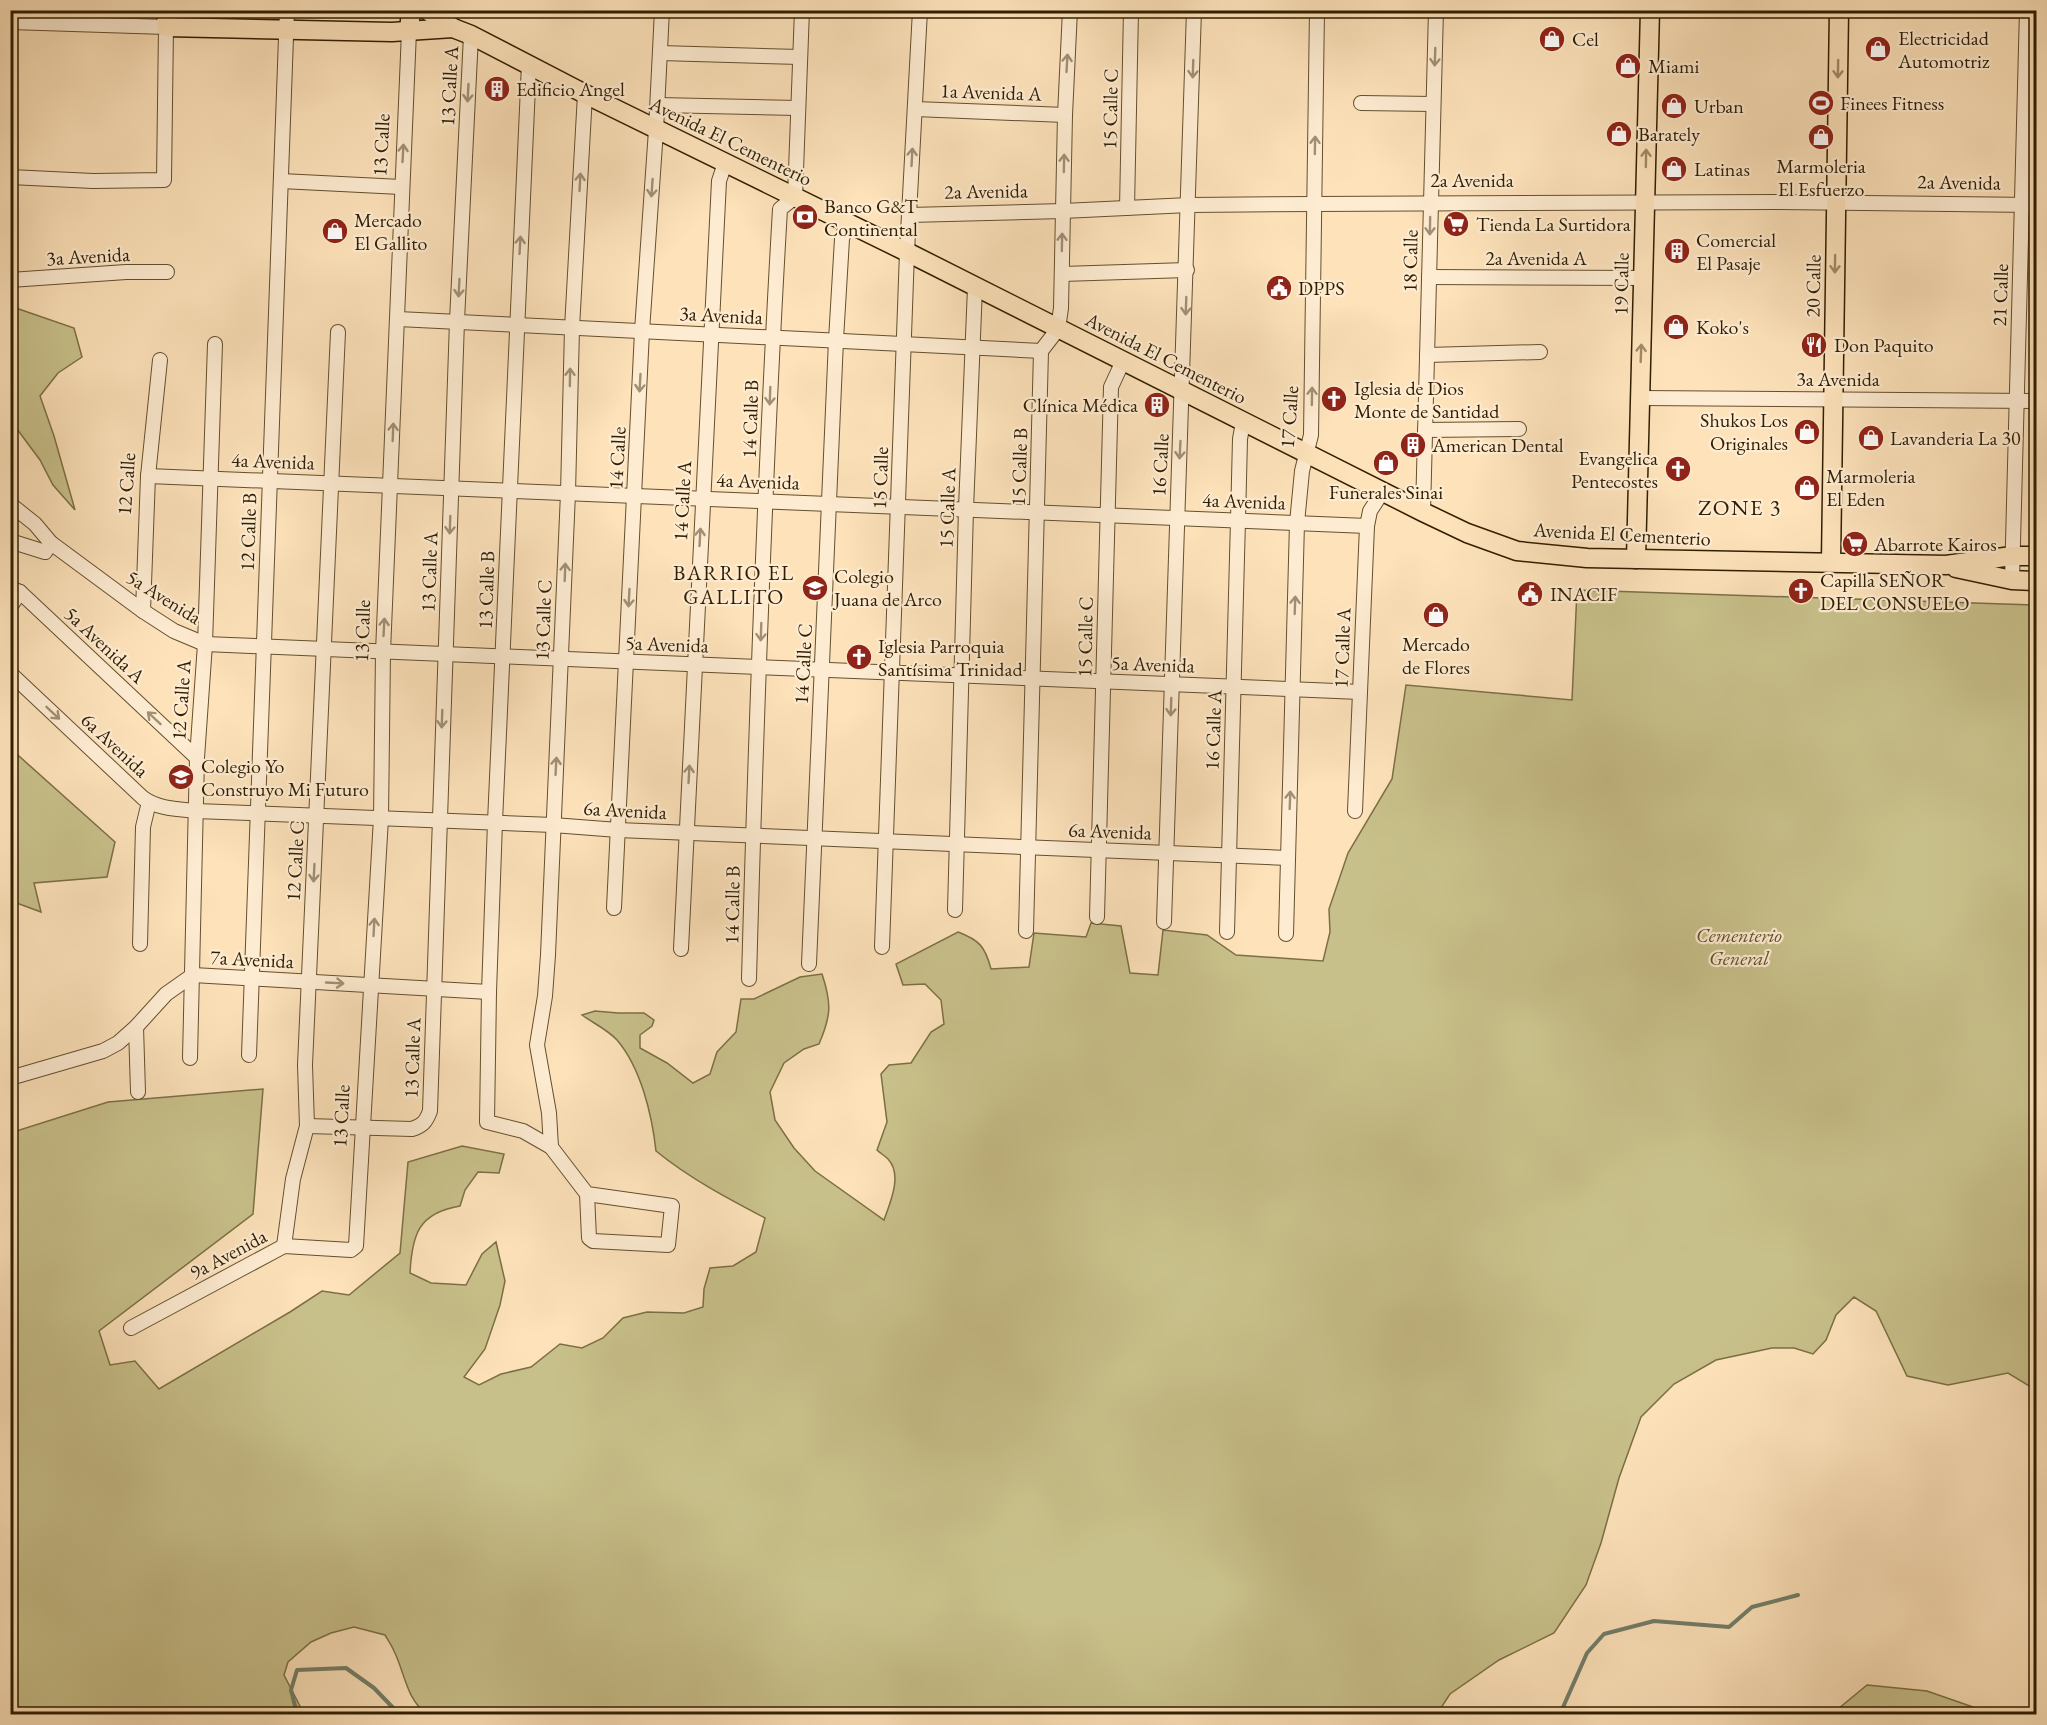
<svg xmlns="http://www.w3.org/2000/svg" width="2047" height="1725" font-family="'EB Garamond',serif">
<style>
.green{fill:#c8c08a;stroke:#7c6f45;stroke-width:1.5}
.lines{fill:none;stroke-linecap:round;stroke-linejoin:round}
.stream{stroke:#737e69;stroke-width:4}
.minor-casing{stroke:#644f2e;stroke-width:16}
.major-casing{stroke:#311e00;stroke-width:21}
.minor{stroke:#feecd2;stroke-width:14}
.major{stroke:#fde2ba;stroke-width:18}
.oneway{stroke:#a28f74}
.oneway2{stroke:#a18a66}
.labels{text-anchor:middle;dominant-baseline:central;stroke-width:4.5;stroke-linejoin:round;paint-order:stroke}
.poi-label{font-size:20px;fill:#311e00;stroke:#feecd2;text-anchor:start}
.street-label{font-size:20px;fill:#311e00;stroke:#feecd2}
.park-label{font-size:20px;font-style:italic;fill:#5e4f29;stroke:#feecd2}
.neighbourhood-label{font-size:21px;letter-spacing:1.5px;fill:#311e00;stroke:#feecd2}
.quarter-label{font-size:22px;letter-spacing:1.5px;fill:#311e00;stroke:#feecd2}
</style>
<rect width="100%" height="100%" fill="#fde2ba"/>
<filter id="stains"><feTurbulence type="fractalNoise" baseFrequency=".00333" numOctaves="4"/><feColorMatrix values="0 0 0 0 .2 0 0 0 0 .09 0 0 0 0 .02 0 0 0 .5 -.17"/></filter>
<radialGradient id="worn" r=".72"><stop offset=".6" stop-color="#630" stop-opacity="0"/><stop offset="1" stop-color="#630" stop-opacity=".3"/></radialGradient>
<g class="green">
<path d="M 10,306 L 74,328 L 82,357 L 58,373 L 40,396 L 54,436 L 75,510 L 53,485 L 40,460 L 17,429 L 11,424 Z"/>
<path d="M 1577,590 L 2036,605 L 2036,1390 L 2008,1373 L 1948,1385 L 1907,1376 L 1876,1311 L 1854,1297 L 1836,1315 L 1826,1340 L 1813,1354 L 1794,1348 L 1772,1348 L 1716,1360 L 1674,1384 L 1641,1417 L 1619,1478 L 1601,1543 L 1586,1585 L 1554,1633 L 1499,1660 L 1450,1694 L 1437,1714 L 427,1714 C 406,1699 405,1673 394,1651 C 392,1646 388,1640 385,1635 L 354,1627 L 331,1633 L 311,1642 L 288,1662 L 284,1675 L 304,1714 L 11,1714 L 10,1133 L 108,1102 L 263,1089 L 253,1214 L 99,1331 L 110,1365 L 135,1361 L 159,1389 L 290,1312 L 322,1291 L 349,1295 L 400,1253 L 408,1162 L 462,1146 L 504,1154 L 499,1173 L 478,1172 L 465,1190 L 460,1206 C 418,1213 412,1235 410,1273 L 431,1283 L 466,1285 L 482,1254 L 496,1242 L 505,1281 L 500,1305 L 485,1349 L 464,1377 L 479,1385 L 501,1374 L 531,1367 L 560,1344 L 582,1348 L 603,1338 L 623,1318 L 647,1312 L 684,1313 L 703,1307 L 704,1289 L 710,1268 L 733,1266 L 756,1252 L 765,1218 C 727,1198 689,1178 656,1151 C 652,1115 641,1068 617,1040 C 608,1030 593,1023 582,1015 L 595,1011 L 618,1013 L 644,1013 L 654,1020 L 652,1026 L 640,1035 L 640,1048 L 667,1063 L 693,1083 L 710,1074 L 717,1052 L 736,1032 L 741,999 L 754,999 L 800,977 L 822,974 C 832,1004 831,1016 819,1044 L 804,1049 L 784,1063 L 770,1092 L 775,1120 L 794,1148 L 815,1171 L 884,1220 C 890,1203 903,1175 888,1159 C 885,1156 880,1153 877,1150 L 887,1122 L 881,1074 L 889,1065 L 911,1063 L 931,1032 L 944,1024 L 941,1000 L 925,984 L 903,985 L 896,964 L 958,932 C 979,940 985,946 991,969 L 1029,967 L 1034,933 L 1086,937 L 1091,923 L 1121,926 L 1130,973 L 1158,975 L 1163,930 L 1207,935 L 1236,955 L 1323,961 L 1330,932 L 1329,909 L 1348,853 L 1392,779 L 1406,685 L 1572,700 Z"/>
<path d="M 10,748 L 115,842 L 107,877 L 34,883 L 41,912 L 11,901 Z"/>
<path d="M 1867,1685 L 1927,1691 L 1993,1714 L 1832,1714 Z"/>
</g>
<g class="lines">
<g class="stream">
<path d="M 297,1714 L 291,1690 L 297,1670 L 346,1668 L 374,1688 L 399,1714"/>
<path d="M 1560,1714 L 1587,1653 L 1604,1634 L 1654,1621 L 1729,1627 L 1752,1607 L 1798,1595"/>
</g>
<g class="minor-casing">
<g id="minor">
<path d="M 1985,10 L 2036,11"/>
<path d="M 10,22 L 166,27 L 164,180 L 93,181 L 10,177"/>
<path d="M 660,53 L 800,57"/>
<path d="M 529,64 L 495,822 L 489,992 L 487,1122 L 523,1131 L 551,1147 L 587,1194 L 672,1206 L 668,1245 L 593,1241 L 589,1238 L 587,1194"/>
<path d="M 1361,103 L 1433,104"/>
<path d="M 658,105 L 798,108"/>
<path d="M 915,109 L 1065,115"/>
<path d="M 281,181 L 401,187"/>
<path d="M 1127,208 L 1131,10"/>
<path d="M 909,215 L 1063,211 L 1189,205 L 1314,204 L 1774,202 L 2036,205"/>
<path d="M 1062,274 L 1187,270"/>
<path d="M 1429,277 L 1643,278"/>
<path d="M 10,280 L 126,272 L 167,272"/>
<path d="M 398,319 L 1041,351"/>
<path d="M 1427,355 L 1540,352"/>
<path d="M 1640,398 L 2036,401"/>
<path d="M 1425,430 L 1519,429"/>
<path d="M 148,476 L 1367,526"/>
<path d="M 10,504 L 35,524 L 51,543 L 143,611 L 174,631 L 205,644 L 1360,692"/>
<path d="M 1423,512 L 1436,10"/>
<path d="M 10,541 L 45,552 L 51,543"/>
<path d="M 2012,580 L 2027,10"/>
<path d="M 10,588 L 20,592 L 197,758"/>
<path d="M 10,607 L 20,592"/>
<path d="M 143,611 L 148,476 L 160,360"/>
<path d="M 10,673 L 143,798 C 158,809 178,809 196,811 L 553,825 L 618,830 L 1288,858"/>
<path d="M 1355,811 L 1367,526 L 1370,511 L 1383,491"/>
<path d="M 614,908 L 642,331 L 656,130 L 662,10"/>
<path d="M 955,910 L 966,509 L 975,287"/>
<path d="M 1097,917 L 1111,387 L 1123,361"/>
<path d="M 1164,922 L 1194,10"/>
<path d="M 1026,931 L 1041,351 L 1058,329 L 1061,308 L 1065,115 L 1070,10"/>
<path d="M 1227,932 L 1238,520 L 1240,439 L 1243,422"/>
<path d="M 1286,934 L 1297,523 L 1302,471 L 1311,435 L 1317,10"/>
<path d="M 140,944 L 143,827 L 149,802"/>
<path d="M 882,947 L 907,252 L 920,10"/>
<path d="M 681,949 L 719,181 L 725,163"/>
<path d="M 809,964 L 836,340 L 842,239 L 847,223"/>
<path d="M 749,979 C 756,723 765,466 780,209 L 795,197 L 802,10"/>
<path d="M 136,1027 L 138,1092"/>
<path d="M 249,1055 L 287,10"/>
<path d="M 190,1058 L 197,758 L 205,644 L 215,344"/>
<path d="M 10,1078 L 103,1051 L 118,1043 L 136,1027 L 166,994 L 193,975 L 489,992"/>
<path d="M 307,1126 L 412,1129 C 422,1126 426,1122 430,1111 L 457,321 L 471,35"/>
<path d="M 551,1147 L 549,1113 L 537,1045 L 545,996 L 548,955 L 568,493 L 572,328 L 585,94"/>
<path d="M 284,1246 L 293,1179 L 307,1126 L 305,1065 L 338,332"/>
<path d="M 131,1328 L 284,1246 L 351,1250 L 356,1246 L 381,818 L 383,652 L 409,31"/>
</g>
</g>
<g class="major-casing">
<g id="major">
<path d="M 167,10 L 166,27 L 392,32 L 453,28 L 471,35 L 585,94 L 907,252 L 1423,512 L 1467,533 L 1517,551 L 1587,558 L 1946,565 L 2012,556 L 2036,556"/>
<path d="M 427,10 L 453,28"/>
<path d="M 409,31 L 411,10"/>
<path d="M 1636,559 L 1650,10"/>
<path d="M 1831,562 L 1839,10"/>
<path d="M 1956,568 L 2012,580 L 2036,581"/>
</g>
</g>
<use href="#minor" class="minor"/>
<use href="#major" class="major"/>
</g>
<defs><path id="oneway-shaft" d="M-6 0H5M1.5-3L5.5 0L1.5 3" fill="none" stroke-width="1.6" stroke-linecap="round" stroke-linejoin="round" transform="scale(1.5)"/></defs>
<g class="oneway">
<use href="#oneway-shaft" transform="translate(1435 57) rotate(92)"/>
<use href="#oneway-shaft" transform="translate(1067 63) rotate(-87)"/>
<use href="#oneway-shaft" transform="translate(1193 69) rotate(92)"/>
<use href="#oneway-shaft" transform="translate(468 93) rotate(93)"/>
<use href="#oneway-shaft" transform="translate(1315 145) rotate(-89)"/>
<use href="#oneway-shaft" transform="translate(403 153) rotate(-87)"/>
<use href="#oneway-shaft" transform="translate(912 157) rotate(-87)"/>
<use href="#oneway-shaft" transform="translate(1064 163) rotate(-89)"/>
<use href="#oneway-shaft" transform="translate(580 182) rotate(-87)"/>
<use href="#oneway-shaft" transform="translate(652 188) rotate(94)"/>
<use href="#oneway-shaft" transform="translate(1430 226) rotate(91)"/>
<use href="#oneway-shaft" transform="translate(1062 242) rotate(-89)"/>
<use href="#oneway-shaft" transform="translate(520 245) rotate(-87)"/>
<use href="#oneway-shaft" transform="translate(459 288) rotate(93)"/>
<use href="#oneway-shaft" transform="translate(1186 306) rotate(92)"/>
<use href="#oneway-shaft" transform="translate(570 377) rotate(-89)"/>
<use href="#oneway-shaft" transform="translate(640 383) rotate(93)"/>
<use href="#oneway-shaft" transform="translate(770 396) rotate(92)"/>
<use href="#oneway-shaft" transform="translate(1312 396) rotate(-89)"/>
<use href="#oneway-shaft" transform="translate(393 432) rotate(-88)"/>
<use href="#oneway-shaft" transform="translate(1180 450) rotate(93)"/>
<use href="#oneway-shaft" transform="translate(450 525) rotate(92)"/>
<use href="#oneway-shaft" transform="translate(700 537) rotate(-87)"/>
<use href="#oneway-shaft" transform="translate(565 572) rotate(-88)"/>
<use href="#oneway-shaft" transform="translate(629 598) rotate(93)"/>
<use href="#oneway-shaft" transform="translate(1295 605) rotate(-88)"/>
<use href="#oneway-shaft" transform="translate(384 627) rotate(-87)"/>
<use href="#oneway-shaft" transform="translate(761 632) rotate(92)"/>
<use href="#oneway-shaft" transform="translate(1171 707) rotate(92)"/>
<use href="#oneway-shaft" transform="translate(53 713) rotate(43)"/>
<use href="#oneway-shaft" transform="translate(154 718) rotate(-137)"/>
<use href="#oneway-shaft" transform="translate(442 719) rotate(92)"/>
<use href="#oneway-shaft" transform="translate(556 766) rotate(-87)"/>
<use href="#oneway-shaft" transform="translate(689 774) rotate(-87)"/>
<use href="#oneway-shaft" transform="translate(1290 800) rotate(-88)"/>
<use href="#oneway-shaft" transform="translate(314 873) rotate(93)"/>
<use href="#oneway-shaft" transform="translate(374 927) rotate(-87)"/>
<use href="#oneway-shaft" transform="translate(335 983) rotate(3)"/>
</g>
<g class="oneway2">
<use href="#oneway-shaft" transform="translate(1838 69) rotate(91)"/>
<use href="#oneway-shaft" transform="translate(1646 158) rotate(-89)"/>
<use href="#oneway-shaft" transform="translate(1835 264) rotate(91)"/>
<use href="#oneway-shaft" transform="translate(1641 353) rotate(-88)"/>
</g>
<defs>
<g id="shop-disc" transform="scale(1.35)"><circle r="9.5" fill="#8f2418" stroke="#feecd2"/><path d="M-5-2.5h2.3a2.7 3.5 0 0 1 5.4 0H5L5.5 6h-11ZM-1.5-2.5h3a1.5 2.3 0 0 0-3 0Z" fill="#fff"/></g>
<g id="building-disc" transform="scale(1.35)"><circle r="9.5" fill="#8f2418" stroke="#feecd2"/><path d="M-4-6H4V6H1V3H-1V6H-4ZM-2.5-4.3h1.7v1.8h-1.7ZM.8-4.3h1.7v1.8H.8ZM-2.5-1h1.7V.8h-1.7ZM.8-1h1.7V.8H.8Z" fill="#fff"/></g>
<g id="stadium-disc" transform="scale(1.35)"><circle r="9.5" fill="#8f2418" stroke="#feecd2"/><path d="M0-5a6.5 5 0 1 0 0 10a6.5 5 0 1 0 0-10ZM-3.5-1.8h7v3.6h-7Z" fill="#fff"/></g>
<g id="bank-disc" transform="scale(1.35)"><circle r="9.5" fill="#8f2418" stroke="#feecd2"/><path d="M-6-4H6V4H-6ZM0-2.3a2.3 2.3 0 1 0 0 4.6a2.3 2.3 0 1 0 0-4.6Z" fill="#fff"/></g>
<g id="supermarket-disc" transform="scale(1.35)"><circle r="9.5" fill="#8f2418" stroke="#feecd2"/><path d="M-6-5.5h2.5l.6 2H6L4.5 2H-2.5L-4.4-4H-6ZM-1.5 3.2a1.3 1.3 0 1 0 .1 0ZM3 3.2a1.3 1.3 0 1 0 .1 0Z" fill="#fff"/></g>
<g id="civic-disc" transform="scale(1.35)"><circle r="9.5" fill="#8f2418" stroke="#feecd2"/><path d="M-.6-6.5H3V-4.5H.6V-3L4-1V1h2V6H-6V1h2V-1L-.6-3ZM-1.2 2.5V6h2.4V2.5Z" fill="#fff"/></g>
<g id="restaurant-disc" transform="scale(1.35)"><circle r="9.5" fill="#8f2418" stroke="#feecd2"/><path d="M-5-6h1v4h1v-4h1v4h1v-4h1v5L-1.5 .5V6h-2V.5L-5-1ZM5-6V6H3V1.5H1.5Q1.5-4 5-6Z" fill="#fff"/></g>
<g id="church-disc" transform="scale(1.35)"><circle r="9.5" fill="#8f2418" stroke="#feecd2"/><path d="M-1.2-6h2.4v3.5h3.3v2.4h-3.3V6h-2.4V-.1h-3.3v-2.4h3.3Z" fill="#fff"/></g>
<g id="school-disc" transform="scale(1.35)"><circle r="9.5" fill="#8f2418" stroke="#feecd2"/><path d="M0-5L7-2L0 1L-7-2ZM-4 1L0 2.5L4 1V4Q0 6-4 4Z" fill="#fff"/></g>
</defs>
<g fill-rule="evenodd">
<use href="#shop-disc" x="1552" y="39"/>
<use href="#shop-disc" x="1878" y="49"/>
<use href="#shop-disc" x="1628" y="66"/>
<use href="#building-disc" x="497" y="89"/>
<use href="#stadium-disc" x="1821" y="103"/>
<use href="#shop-disc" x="1674" y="106"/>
<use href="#shop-disc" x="1619" y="134"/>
<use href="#shop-disc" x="1821" y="137"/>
<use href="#shop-disc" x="1674" y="169"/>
<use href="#bank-disc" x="805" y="217"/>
<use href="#supermarket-disc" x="1456" y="224"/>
<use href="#shop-disc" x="335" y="231"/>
<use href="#building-disc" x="1677" y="251"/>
<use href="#civic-disc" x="1279" y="288"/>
<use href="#shop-disc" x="1676" y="327"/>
<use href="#restaurant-disc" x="1814" y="345"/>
<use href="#church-disc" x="1334" y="399"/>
<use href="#building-disc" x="1157" y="405"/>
<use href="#shop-disc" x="1807" y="432"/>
<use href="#shop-disc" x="1871" y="438"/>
<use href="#building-disc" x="1413" y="445"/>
<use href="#shop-disc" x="1386" y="463"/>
<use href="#church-disc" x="1678" y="469"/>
<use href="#shop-disc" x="1807" y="488"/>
<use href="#supermarket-disc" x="1855" y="544"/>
<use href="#school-disc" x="815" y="588"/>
<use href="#church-disc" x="1801" y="591"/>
<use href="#civic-disc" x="1530" y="594"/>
<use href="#shop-disc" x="1436" y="615"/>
<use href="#church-disc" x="859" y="657"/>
<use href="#school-disc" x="181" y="777"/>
</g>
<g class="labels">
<g class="poi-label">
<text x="1898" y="38">Electricidad<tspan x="1898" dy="23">Automotriz</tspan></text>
<text x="1572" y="39">Cel</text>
<text x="1648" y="66">Miami</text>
<text x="516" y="89">Edificio Angel</text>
<text x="1840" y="103">Finees Fitness</text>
<text x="1694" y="106">Urban</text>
<text x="1638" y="134">Barately</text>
<text x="1821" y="166" text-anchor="middle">Marmoleria<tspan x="1821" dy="23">El Esfuerzo</tspan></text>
<text x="1694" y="169">Latinas</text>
<text x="824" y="206">Banco G&amp;T<tspan x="824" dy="23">Continental</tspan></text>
<text x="354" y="220">Mercado<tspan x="354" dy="23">El Gallito</tspan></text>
<text x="1476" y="224">Tienda La Surtidora</text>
<text x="1696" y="240">Comercial<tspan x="1696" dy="23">El Pasaje</tspan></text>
<text x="1298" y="288">DPPS</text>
<text x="1696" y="327">Koko's</text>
<text x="1834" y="345">Don Paquito</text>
<text x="1354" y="388">Iglesia de Dios<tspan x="1354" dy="23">Monte de Santidad</tspan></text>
<text x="1138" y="405" text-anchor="end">Clínica Médica</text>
<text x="1788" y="420" text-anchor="end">Shukos Los<tspan x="1788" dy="23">Originales</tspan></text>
<text x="1890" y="438">Lavanderia La 30</text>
<text x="1432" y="445">American Dental</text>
<text x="1658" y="458" text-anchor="end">Evangelica<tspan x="1658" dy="23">Pentecostes</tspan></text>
<text x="1826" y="476">Marmoleria<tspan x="1826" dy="23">El Eden</tspan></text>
<text x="1386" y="492" text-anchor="middle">Funerales Sinai</text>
<text x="1874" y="544">Abarrote Kairos</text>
<text x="834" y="576">Colegio<tspan x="834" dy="23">Juana de Arco</tspan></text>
<text x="1820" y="580">Capilla SEÑOR<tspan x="1820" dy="23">DEL CONSUELO</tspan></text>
<text x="1550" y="594">INACIF</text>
<text x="1436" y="644" text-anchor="middle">Mercado<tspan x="1436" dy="23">de Flores</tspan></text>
<text x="878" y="646">Iglesia Parroquia<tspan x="878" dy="23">Santísima Trinidad</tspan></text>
<text x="201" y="766">Colegio Yo<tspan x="201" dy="23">Construyo Mi Futuro</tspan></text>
</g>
<g class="street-label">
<text transform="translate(449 86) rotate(-87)">13 Calle A</text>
<text transform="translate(991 92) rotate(2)">1a Avenida A</text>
<text transform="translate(1110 109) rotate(-89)">15 Calle C</text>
<text transform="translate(731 141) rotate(26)">Avenida El Cementerio</text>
<text transform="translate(381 145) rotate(-87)">13 Calle</text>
<text x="1472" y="180">2a Avenida</text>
<text transform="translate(1959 182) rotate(1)">2a Avenida</text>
<text transform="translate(986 191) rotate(-1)">2a Avenida</text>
<text transform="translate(88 256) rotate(-3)">3a Avenida</text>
<text x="1536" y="258">2a Avenida A</text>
<text transform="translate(1410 261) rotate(-89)">18 Calle</text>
<text transform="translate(1621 284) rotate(-89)">19 Calle</text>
<text transform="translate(1813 286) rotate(-89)">20 Calle</text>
<text transform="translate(2000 295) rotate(-88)">21 Calle</text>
<text transform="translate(721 315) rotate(3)">3a Avenida</text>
<text transform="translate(1166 358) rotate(27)">Avenida El Cementerio</text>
<text x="1838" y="379">3a Avenida</text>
<text transform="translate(1289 417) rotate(-86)">17 Calle</text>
<text transform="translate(750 419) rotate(-88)">14 Calle B</text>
<text transform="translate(617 458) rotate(-87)">14 Calle</text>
<text transform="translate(273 461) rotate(2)">4a Avenida</text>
<text transform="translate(1160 465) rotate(-87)">16 Calle</text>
<text transform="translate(1019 467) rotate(-88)">15 Calle B</text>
<text transform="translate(880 478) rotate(-88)">15 Calle</text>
<text transform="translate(758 481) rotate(2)">4a Avenida</text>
<text transform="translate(126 484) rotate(-86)">12 Calle</text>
<text transform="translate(682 501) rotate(-87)">14 Calle A</text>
<text transform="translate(1244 501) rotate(2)">4a Avenida</text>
<text transform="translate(947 508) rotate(-88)">15 Calle A</text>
<text transform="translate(248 532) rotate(-88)">12 Calle B</text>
<text transform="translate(1622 534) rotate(3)">Avenida El Cementerio</text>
<text transform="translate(429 572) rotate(-88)">13 Calle A</text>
<text transform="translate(486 590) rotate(-88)">13 Calle B</text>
<text transform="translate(164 597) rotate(32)">5a Avenida</text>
<text transform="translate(543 620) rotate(-88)">13 Calle C</text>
<text transform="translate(362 631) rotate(-88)">13 Calle</text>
<text transform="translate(1085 637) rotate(-89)">15 Calle C</text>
<text transform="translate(667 644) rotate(2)">5a Avenida</text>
<text transform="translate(105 645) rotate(43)">5a Avenida A</text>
<text transform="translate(1342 648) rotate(-88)">17 Calle A</text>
<text transform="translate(803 664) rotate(-87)">14 Calle C</text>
<text transform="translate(1153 664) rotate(2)">5a Avenida</text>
<text transform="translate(181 700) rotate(-86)">12 Calle A</text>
<text transform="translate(1213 730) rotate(-88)">16 Calle A</text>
<text transform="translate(115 745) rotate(43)">6a Avenida</text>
<text transform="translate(625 810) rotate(3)">6a Avenida</text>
<text transform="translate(1110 831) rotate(2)">6a Avenida</text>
<text transform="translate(295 861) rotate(-87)">12 Calle C</text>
<text transform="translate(732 905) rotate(-89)">14 Calle B</text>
<text transform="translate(252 959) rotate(3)">7a Avenida</text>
<text transform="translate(412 1058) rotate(-88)">13 Calle A</text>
<text transform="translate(341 1116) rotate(-87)">13 Calle</text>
<text transform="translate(228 1254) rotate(-28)">9a Avenida</text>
</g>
<g class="park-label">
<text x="1739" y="935">Cementerio<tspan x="1739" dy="23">General</tspan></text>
</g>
<g class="neighbourhood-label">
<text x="734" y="572">BARRIO EL<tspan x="734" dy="24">GALLITO</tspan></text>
</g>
<g class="quarter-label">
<text x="1740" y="507">ZONE 3</text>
</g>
</g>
<rect width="2047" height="1725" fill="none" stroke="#fde2ba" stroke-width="36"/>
<rect x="12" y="12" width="2023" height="1701" fill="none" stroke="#311e00" stroke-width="3"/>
<rect x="18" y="18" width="2011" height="1689" fill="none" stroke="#311e00" stroke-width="1.5"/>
<rect width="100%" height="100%" filter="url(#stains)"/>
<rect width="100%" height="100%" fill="url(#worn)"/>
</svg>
